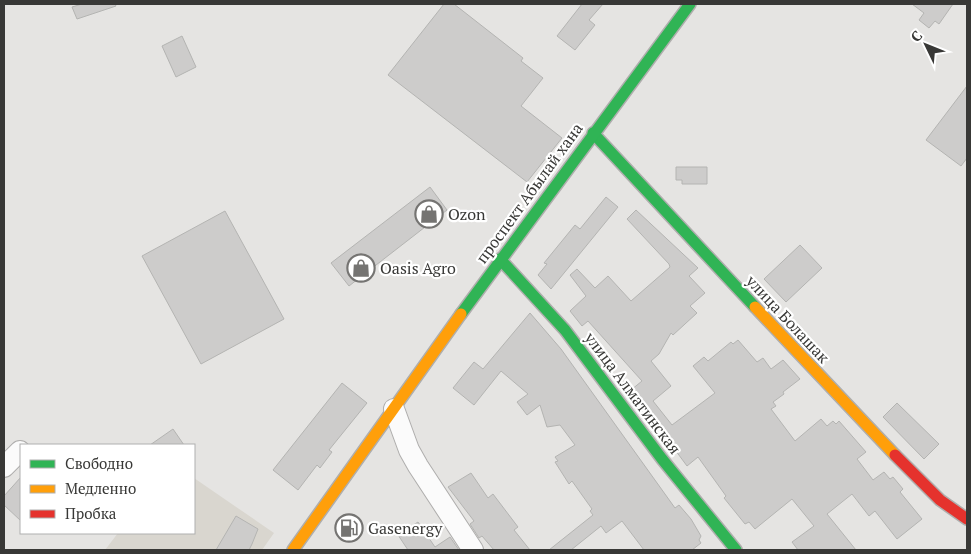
<svg xmlns="http://www.w3.org/2000/svg" width="971" height="554" font-family="'PT Serif',serif">
<style>
.built{fill:#d9d6cf}
.building{fill:#cdcccb;stroke:#b4b4b2}
.lines{fill:none;stroke-linecap:round;stroke-linejoin:round}
.street-casing{stroke:#afaead;stroke-width:22}
.fast-casing{stroke:#afaead;stroke-width:14}
.slow-casing{stroke:#afaead;stroke-width:14}
.jam-casing{stroke:#afaead;stroke-width:14}
.street{stroke:#fbfbfb;stroke-width:20}
.fast{stroke:#30b455;stroke-width:11}
.slow{stroke:#ff9f0a;stroke-width:11}
.jam{stroke:#e5322d;stroke-width:11}
.labels{text-anchor:middle;dominant-baseline:central;stroke-width:4.5;stroke-linejoin:round;paint-order:stroke}
.street-label{font-size:16px;fill:#383836;stroke:#fff}
.poi-label{font-size:16px;fill:#383836;stroke:#fff;text-anchor:start}
</style>
<rect width="100%" height="100%" fill="#e5e4e2"/>
<path class="built" d="M 194,478 L 274,533 L 262,550 L 105,550 L 118,533 L 194,533 Z"/>
<g class="building">
<path d="M 82,4 L 115,4 L 116,6 L 77,19 L 72,7 Z"/>
<path d="M 444,4 L 454,4 L 523,58 L 521,61 L 543,78 L 521,106 L 562,138 L 527,182 L 388,75 Z"/>
<path d="M 582,4 L 603,4 L 589,20 L 595,25 L 575,50 L 557,36 Z"/>
<path d="M 912,4 L 953,4 L 939,24 L 935,21 L 929,28 L 919,20 L 924,13 Z"/>
<path d="M 182,36 L 196,67 L 176,77 L 162,46 Z"/>
<path d="M 967,86 L 967,158 L 961,166 L 926,140 Z"/>
<path d="M 676,167 L 707,167 L 707,184 L 682,184 L 682,180 L 676,180 Z"/>
<path d="M 430,187 L 447,210 L 349,286 L 331,263 Z"/>
<path d="M 606,197 L 618,207 L 551,289 L 538,275 L 547,264 L 544,263 L 575,225 L 580,229 Z"/>
<path d="M 636,210 L 698,268 L 689,276 L 705,293 L 690,306 L 697,313 L 673,335 L 671,333 L 659,354 L 651,361 L 671,386 L 653,401 L 672,425 L 715,393 L 693,366 L 704,357 L 708,361 L 731,342 L 733,344 L 738,340 L 757,362 L 763,358 L 771,369 L 783,360 L 800,379 L 783,392 L 784,394 L 773,402 L 776,406 L 771,409 L 795,441 L 821,419 L 827,426 L 833,421 L 836,424 L 839,421 L 866,452 L 857,459 L 873,480 L 884,472 L 890,479 L 893,477 L 903,489 L 900,492 L 922,519 L 897,539 L 875,511 L 869,516 L 852,494 L 827,514 L 856,550 L 798,550 L 792,542 L 814,526 L 792,499 L 755,529 L 749,522 L 745,524 L 724,498 L 726,496 L 698,457 L 687,466 L 631,390 L 642,381 L 588,321 L 582,326 L 570,311 L 586,296 L 570,275 L 577,269 L 595,288 L 608,276 L 631,301 L 670,267 L 669,264 L 627,219 Z"/>
<path d="M 225,211 L 284,319 L 201,364 L 142,256 Z"/>
<path d="M 800,245 L 822,268 L 786,302 L 764,279 Z"/>
<path d="M 530,313 L 561,349 L 675,508 L 679,505 L 691,519 L 701,536 L 699,540 L 701,543 L 692,550 L 644,550 L 622,521 L 606,533 L 601,526 L 571,550 L 549,550 L 593,515 L 590,511 L 592,509 L 572,481 L 569,484 L 555,462 L 558,461 L 555,457 L 575,445 L 560,425 L 547,427 L 540,405 L 527,415 L 517,402 L 528,394 L 501,371 L 474,405 L 453,388 L 474,362 L 483,369 Z"/>
<path d="M 342,383 L 367,403 L 329,450 L 332,452 L 320,468 L 317,465 L 298,490 L 273,470 Z"/>
<path d="M 897,403 L 939,444 L 924,459 L 883,417 Z"/>
<path d="M 173,429 L 184,445 L 150,445 Z"/>
<path d="M 471,473 L 488,498 L 493,494 L 518,527 L 514,530 L 530,550 L 494,550 L 482,536 L 479,538 L 470,524 L 474,521 L 448,487 Z"/>
<path d="M 21,477 L 21,521 L 4,505 L 4,496 Z"/>
<path d="M 236,516 L 258,529 L 252,544 L 249,550 L 216,550 Z"/>
<path d="M 418,522 L 435,547 L 450,537 L 459,550 L 408,550 L 398,535 Z"/>
</g>
<g class="lines">
<g class="street-casing">
<g id="street">
<path d="M 394,409 L 409,450 L 418,466 L 473,550"/>
<path d="M 4,467 L 20,451"/>
</g>
</g>
<g class="fast-casing">
<g id="fast">
<path d="M 593,133 L 755,307"/>
<path d="M 500,259 L 565,330 L 662,459 L 736,550"/>
<path d="M 461,314 L 690,4"/>
</g>
</g>
<g class="slow-casing">
<g id="slow">
<path d="M 755,307 L 895,455"/>
<path d="M 293,550 L 461,314"/>
</g>
</g>
<g class="jam-casing">
<path id="jam" d="M 895,455 L 940,500 L 967,519"/>
</g>
<use href="#street" class="street"/>
<use href="#fast" class="fast"/>
<use href="#slow" class="slow"/>
<use href="#jam" class="jam"/>
</g>
<defs>
<g id="shop-ring" transform="scale(1.4375)"><circle r="9.5" fill="#fff" stroke="#757472" stroke-width="1.5"/><path d="M-5-2.5h2.3a2.7 3.5 0 0 1 5.4 0H5L5.5 6h-11ZM-1.5-2.5h3a1.5 2.3 0 0 0-3 0Z" fill="#757472"/></g>
<g id="fuel-ring" transform="scale(1.4375)"><circle r="9.5" fill="#fff" stroke="#757472" stroke-width="1.5"/><path d="M-5.5-6h7V0h2V4h1.3V-2.5L3-4.5l.8-.8L6-3V5H2.5V1h-1V6h-7ZM-4.2-4.7v3.2H.2V-4.7Z" fill="#757472"/></g>
</defs>
<g fill-rule="evenodd">
<use href="#shop-ring" x="429" y="214"/>
<use href="#shop-ring" x="361" y="268"/>
<use href="#fuel-ring" x="349" y="528"/>
</g>
<g class="labels">
<g class="street-label">
<text transform="translate(529 193) rotate(-54)">проспект Абылай хана</text>
<text transform="translate(788 319) rotate(47)">улица Болашак</text>
<text transform="translate(633 393) rotate(53)">улица Алматинская</text>
</g>
<g class="poi-label">
<text x="448" y="214">Ozon</text>
<text x="380" y="268">Oasis Agro</text>
<text x="368" y="528">Gasenergy</text>
</g>
</g>
<rect width="971" height="554" fill="none" stroke="#383836" stroke-width="10"/>
<rect x="20" y="444" width="175" height="90" fill="#ffffff" stroke="#afafaf"/>
<rect x="30" y="460" width="25" height="8" fill="#30b455" stroke="#afafaf"/>
<text x="65" y="469" font-size="15" fill="#383836">Свободно</text>
<rect x="30" y="485" width="25" height="8" fill="#ff9f0a" stroke="#afafaf"/>
<text x="65" y="494" font-size="15" fill="#383836">Медленно</text>
<rect x="30" y="510" width="25" height="8" fill="#e5322d" stroke="#afafaf"/>
<text x="65" y="519" font-size="15" fill="#383836">Пробка</text>
<g transform="translate(926 45) rotate(313)" stroke="#ffffff" stroke-width="4" paint-order="stroke">
<path d="M0-4L9 19L0 12L-9 19Z" fill="#383836"/>
<text y="-8" font-size="14" font-weight="bold" text-anchor="middle" fill="#383836">С</text>
</g>
</svg>
